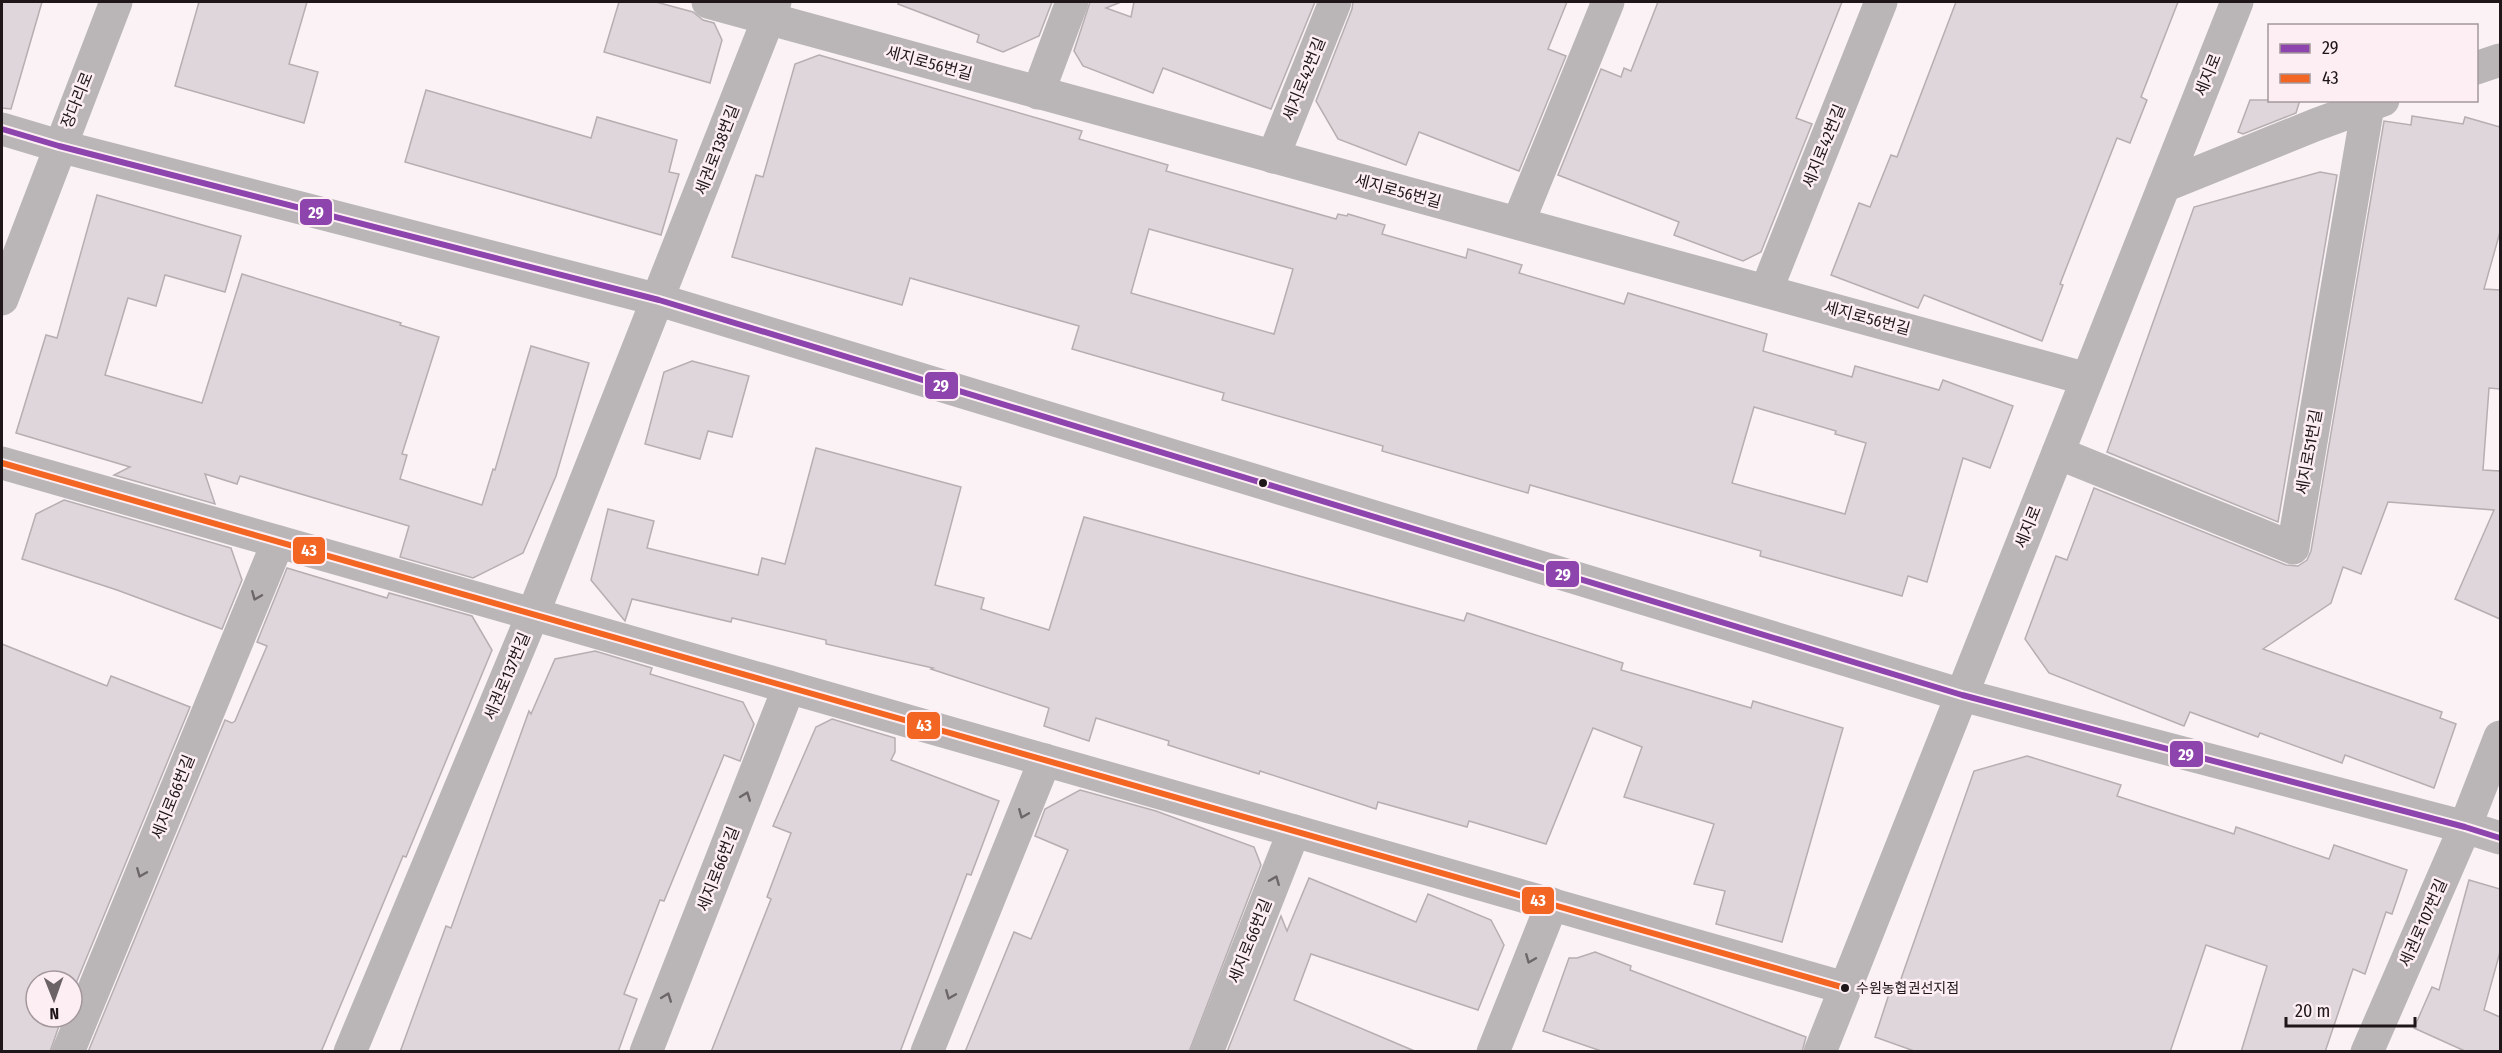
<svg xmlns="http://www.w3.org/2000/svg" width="2502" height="1053" font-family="'Fira Sans Condensed','Noto Sans KR',sans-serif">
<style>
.building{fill:#ded6da;stroke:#b6aeb1;stroke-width:1.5;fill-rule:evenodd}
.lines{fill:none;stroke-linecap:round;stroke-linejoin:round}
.minor{stroke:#bab6b8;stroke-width:33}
.tertiary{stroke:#bab6b8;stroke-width:33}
.bus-1-casing{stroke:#fdeef4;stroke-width:10}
.bus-2-casing{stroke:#fdeef4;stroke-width:10}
.bus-1{stroke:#8e44ad;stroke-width:6}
.bus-2{stroke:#f26522;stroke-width:6}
.oneway{stroke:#6c6668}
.bus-dot{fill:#1e1619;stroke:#fdeef4;stroke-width:2}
.labels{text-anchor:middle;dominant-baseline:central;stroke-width:5;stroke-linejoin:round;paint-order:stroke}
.bus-label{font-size:14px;fill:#1e1619;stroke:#fdeef4;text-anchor:start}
.street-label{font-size:16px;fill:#1e1619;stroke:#fdeef4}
.line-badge{stroke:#fdeef4;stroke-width:2}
.badge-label{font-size:16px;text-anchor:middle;font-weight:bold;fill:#fff}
</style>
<rect width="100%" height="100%" fill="#faf2f5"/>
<g class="building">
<path d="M 2,2 L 42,2 L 11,109 L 2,108 Z"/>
<path d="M 199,2 L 307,2 L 289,64 L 318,72 L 304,123 L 175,86 Z"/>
<path d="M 619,2 L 656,2 L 693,12 L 703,20 L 714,23 L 722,40 L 710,83 L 604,52 Z"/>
<path d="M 899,2 L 1052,2 L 1039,36 L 1003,52 L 977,42 L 979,35 L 898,4 Z"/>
<path d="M 1090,2 L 1121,2 L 1106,8 L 1131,17 L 1134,2 L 1315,2 L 1271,109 L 1163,68 L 1153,93 L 1083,66 L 1074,51 Z"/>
<path d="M 1353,2 L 1567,2 L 1548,49 L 1566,56 L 1519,171 L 1419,132 L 1406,165 L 1338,139 L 1316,101 L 1352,9 Z"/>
<path d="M 1658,2 L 1842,2 L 1796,118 L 1812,124 L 1761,252 L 1743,261 L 1674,235 L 1679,222 L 1558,175 L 1601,69 L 1621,77 L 1624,68 L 1631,71 Z"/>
<path d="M 1956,2 L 2178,2 L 2141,97 L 2147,100 L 2130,143 L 2117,138 L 2060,284 L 2063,285 L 2042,341 L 1924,295 L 1918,308 L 1831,275 L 1859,203 L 1870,207 L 1891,155 L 1897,157 Z"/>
<path d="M 819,55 L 1082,131 L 1079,139 L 1168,165 L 1166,171 L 1336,219 L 1338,214 L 1347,216 L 1348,214 L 1385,225 L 1382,234 L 1466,258 L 1468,249 L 1522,265 L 1519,273 L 1624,304 L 1628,293 L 1767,334 L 1763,351 L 1852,377 L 1855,366 L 1939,390 L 1943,380 L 2013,406 L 1990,468 L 1963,458 L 1927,582 L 1908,576 L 1902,596 L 1760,556 L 1761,551 L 1530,485 L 1528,493 L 1382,451 L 1383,446 L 1222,400 L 1224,393 L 1072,349 L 1079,326 L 910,278 L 902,305 L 732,257 L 756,175 L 763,177 L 795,64 ZM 1149,229 L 1293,269 L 1274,334 L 1131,293 ZM 1754,407 L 1836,431 L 1835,434 L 1866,443 L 1845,514 L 1732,483 Z"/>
<path d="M 426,90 L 591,138 L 597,117 L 677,140 L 669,172 L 679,174 L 661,235 L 405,162 Z"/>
<path d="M 2250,100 L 2300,100 L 2296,113 L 2243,134 L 2238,132 Z"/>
<path d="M 2412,116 L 2463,124 L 2465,117 L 2500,127 L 2500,232 L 2484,289 L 2500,290 L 2500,389 L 2489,388 L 2483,470 L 2500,471 L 2500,619 L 2455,599 L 2494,510 L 2388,502 L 2361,574 L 2343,567 L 2331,603 L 2263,649 L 2442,712 L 2440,718 L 2456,724 L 2434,788 L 2345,755 L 2342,763 L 2260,733 L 2258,737 L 2190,712 L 2184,726 L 2049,673 L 2025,639 L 2056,556 L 2067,560 L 2094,488 L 2286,565 L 2298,566 L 2307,560 L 2311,551 L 2384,121 L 2411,125 Z"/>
<path d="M 2320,172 L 2337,175 L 2278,522 L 2107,452 L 2194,207 Z"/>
<path d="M 97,195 L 241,236 L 225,292 L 165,275 L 156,306 L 128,298 L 105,375 L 202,403 L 242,274 L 401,323 L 400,325 L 439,337 L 402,454 L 407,455 L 400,479 L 482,505 L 493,469 L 495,470 L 531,346 L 589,363 L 556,476 L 523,553 L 473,578 L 400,557 L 409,526 L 240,476 L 237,484 L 205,474 L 215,504 L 114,475 L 130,467 L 16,433 L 46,335 L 57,338 Z"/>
<path d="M 692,361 L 749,376 L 732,437 L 708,431 L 700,459 L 645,444 L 664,372 Z"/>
<path d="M 816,448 L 961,487 L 935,585 L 984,598 L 981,609 L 1049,630 L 1084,517 L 1464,621 L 1467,613 L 1623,663 L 1621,670 L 1751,708 L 1753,701 L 1843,728 L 1782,942 L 1716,924 L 1725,891 L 1694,884 L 1714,824 L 1624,797 L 1642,747 L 1593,728 L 1546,844 L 1469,821 L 1467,827 L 1378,802 L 1376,809 L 1260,771 L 1259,774 L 1168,745 L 1169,741 L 1096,718 L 1089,741 L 1044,726 L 1049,708 L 931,669 L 933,668 L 826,644 L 826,640 L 732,618 L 731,622 L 632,599 L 625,621 L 591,580 L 608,509 L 654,521 L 647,548 L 758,575 L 762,558 L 785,564 Z"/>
<path d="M 64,500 L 231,548 L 242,580 L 222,629 L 117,590 L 22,559 L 36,514 Z"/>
<path d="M 287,568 L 387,598 L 389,593 L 472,616 L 492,650 L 406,857 L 403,856 L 321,1052 L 88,1052 L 225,720 L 232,723 L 235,721 L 267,646 L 257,642 Z"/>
<path d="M 2,644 L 107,686 L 111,676 L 190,707 L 72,993 L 72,981 L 36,981 L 36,1017 L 62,1017 L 50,1052 L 2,1052 Z"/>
<path d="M 595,651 L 652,668 L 650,674 L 743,702 L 754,724 L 740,761 L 724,755 L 664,901 L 660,900 L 624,994 L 637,999 L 618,1052 L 400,1052 L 446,926 L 451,928 L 529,711 L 531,714 L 555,659 Z"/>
<path d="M 832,719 L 895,738 L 895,752 L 891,760 L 999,801 L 971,875 L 967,874 L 900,1052 L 711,1052 L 771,899 L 767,897 L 791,833 L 773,826 L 816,727 Z"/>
<path d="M 2027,756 L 2121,785 L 2117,796 L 2234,834 L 2236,827 L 2329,859 L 2334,845 L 2407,870 L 2392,914 L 2386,912 L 2365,974 L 2353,969 L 2325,1052 L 2241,1052 L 2267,966 L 2206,945 L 2170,1052 L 1917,1052 L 1875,1037 L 1890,991 L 1896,993 L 1974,771 Z"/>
<path d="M 1080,790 L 1156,811 L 1254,847 L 1261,865 L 1189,1052 L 965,1052 L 1014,932 L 1031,939 L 1068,850 L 1035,836 L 1045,809 Z"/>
<path d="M 1309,878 L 1416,922 L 1428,894 L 1491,920 L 1504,945 L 1478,1010 L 1311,954 L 1294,1000 L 1417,1052 L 1227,1052 L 1281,916 L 1287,931 Z"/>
<path d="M 2469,880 L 2500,889 L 2500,952 L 2484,1010 L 2500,1017 L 2500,1052 L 2467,1052 L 2414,1028 L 2432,987 L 2439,990 Z"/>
<path d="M 1595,952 L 1631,966 L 1630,970 L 1806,1037 L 1802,1052 L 1604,1052 L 1543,1031 L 1569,958 L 1577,958 Z"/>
</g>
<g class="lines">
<g class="minor">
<path d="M 708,2 L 2087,379"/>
<path d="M 2476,68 L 2500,60"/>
<path d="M 1038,93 L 1072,2"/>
<path d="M 1273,157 L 1335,2"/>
<path d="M 2164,186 L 2315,125 L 2383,100"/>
<path d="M 1518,223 L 1608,2"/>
<path d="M 1766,291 L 1881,2"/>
<path d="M 2058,453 L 2293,548 L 2368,106"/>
<path d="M 2,463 L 1845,988"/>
<path d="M 68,1052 L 278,542"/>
<path d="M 350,1052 L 533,614 L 775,2"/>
<path d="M 646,1052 L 789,687"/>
<path d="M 927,1052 L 1045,760"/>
<path d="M 1207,1052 L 1294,831"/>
<path d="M 1493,1052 L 1552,904"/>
<path d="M 2367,1052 L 2465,827 L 2500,737"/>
</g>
<g class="tertiary">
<path d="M 2,129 L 59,146 L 659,300 L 1962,695 L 2465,827 L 2500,838"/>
<path d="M 2,299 L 116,2"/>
<path d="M 1820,1052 L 2237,2"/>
</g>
<g class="bus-1-casing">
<path id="bus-1" d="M 2,129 L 59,146 L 659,300 L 1962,695 L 2465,827 L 2500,838"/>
</g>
<g class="bus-2-casing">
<path id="bus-2" d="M 2,463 L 1845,988"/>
</g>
<use href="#bus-1" class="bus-1"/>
<use href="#bus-2" class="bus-2"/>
</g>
<defs><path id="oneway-chevron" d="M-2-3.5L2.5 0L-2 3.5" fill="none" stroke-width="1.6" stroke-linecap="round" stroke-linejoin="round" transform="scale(1.5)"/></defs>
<g class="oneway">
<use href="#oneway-chevron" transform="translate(256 596) rotate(112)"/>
<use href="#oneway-chevron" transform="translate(746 796) rotate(-69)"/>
<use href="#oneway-chevron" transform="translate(1023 814) rotate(112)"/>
<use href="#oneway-chevron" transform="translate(141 873) rotate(112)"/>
<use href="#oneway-chevron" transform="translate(1275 880) rotate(-68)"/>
<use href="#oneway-chevron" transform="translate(1530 959) rotate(112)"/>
<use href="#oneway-chevron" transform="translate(950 995) rotate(112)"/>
<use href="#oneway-chevron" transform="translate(667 997) rotate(-69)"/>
</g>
<g class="bus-dot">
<circle cx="1263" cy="483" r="5"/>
<circle cx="1845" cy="988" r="5"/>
</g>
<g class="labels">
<g class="bus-label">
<text x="1856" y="988">수원농협권선지점</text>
</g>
<g class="street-label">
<text transform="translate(929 63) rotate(15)">세지로56번길</text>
<text transform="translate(2208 75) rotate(-68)">세지로</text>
<text transform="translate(1304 79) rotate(-68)">세지로42번길</text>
<text transform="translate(77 100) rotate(-68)">장다리로</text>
<text transform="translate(1824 146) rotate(-68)">세지로42번길</text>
<text transform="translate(717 150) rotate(-69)">세권로138번길</text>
<text transform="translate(1398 191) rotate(15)">세지로56번길</text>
<text transform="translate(1867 318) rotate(15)">세지로56번길</text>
<text transform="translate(2309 452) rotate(-80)">세지로51번길</text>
<text transform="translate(2028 527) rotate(-68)">세지로</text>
<text transform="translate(507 676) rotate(-67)">세권로137번길</text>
<text transform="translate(173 797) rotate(-68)">세지로66번길</text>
<text transform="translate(718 869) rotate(-69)">세지로66번길</text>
<text transform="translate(2423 923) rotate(-66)">세권로107번길</text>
<text transform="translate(1250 941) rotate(-68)">세지로66번길</text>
</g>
</g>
<g class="line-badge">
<rect x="299" y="198" width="34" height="28" rx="6" fill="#8e44ad"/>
<rect x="924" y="371" width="35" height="29" rx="6" fill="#8e44ad"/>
<rect x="292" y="536" width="34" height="29" rx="6" fill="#f26522"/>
<rect x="1545" y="560" width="35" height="28" rx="6" fill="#8e44ad"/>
<rect x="906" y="711" width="35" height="29" rx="6" fill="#f26522"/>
<rect x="2169" y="740" width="35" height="28" rx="6" fill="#8e44ad"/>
<rect x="1521" y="886" width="34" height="29" rx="6" fill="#f26522"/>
</g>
<g class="badge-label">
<text x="316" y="218">29</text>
<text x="941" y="391">29</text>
<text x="309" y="556">43</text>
<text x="1563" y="580">29</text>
<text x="924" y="731">43</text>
<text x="2186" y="760">29</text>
<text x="1538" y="906">43</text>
</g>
<rect width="2502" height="1053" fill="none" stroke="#1e1619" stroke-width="6"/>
<rect x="2268" y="24" width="210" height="78" fill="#fdeef4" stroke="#a4989c" stroke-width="1.5"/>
<rect x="2280" y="44" width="30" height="9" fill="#8e44ad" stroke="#a4989c" stroke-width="1.5"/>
<text x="2322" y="54" font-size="18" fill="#1e1619">29</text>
<rect x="2280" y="74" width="30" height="9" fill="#f26522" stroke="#a4989c" stroke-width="1.5"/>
<text x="2322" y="84" font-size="18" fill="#1e1619">43</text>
<g transform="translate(54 999) rotate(179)"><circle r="28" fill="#fdeef4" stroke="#a4989c" stroke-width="1.5"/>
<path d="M0-4.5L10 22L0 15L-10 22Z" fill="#6b6366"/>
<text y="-9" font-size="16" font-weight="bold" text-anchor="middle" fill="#1e1619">N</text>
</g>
<path d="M2286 1017v9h129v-9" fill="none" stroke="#1e1619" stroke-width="3"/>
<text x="2295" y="1017" font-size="18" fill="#1e1619" stroke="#fdeef4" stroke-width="4.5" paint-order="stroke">20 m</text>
</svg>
